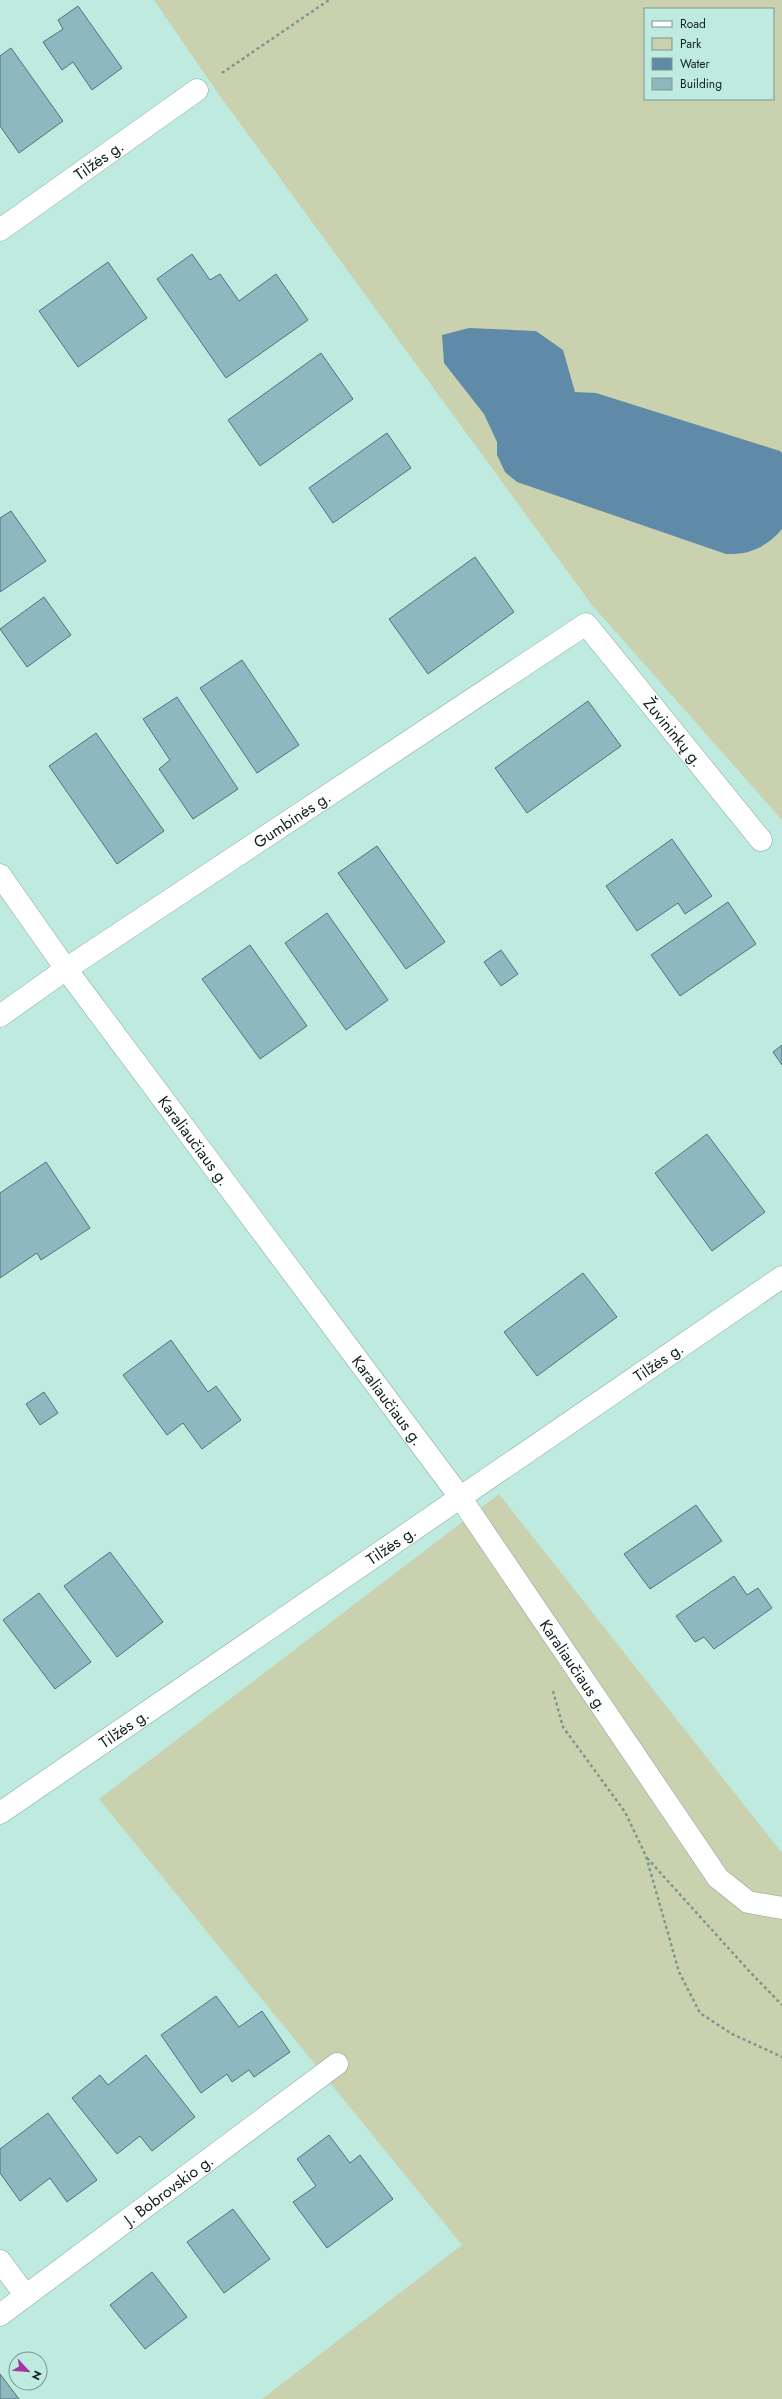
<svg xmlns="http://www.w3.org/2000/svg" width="782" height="2399" font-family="Jost,sans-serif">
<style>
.green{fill:#cad1ae;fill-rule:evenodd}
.water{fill:#5f8ba8}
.building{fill:#8db8bf;stroke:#4b757b}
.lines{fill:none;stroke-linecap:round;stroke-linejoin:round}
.street-casing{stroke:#80a99e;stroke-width:23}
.path{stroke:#789890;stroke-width:2.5;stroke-dasharray:3 3;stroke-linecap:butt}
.street{stroke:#fff;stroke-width:22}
.labels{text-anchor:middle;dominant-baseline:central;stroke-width:4;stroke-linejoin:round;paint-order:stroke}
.street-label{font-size:16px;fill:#10201c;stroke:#bfeadf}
</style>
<rect width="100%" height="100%" fill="#bfeadf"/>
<g class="green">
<path d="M 154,0 L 782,0 L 782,820 L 592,605 L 217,92 ZM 645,9 L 773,9 L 773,99 L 645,99 Z"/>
<path d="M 499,1494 L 782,1853 L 782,2399 L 262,2399 L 462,2245 L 99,1799 Z"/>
</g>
<path class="water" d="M 469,328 L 536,331 L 563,350 L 575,392 L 596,393 L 780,451 L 782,453 L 782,529 C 767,547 749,555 726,554 L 517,482 L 505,472 L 497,455 L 497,442 L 484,414 L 444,363 L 442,335 Z"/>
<g class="building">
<path d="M 78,6 L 122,68 L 92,90 L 73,62 L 62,70 L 43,42 L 63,29 L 58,20 Z"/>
<path d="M 11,48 L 63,121 L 19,153 L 0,126 L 0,56 Z"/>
<path d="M 192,254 L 210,280 L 220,274 L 239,301 L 276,274 L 308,320 L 226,378 L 157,279 Z"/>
<path d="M 108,262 L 147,318 L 78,367 L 39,311 Z"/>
<path d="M 321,353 L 353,399 L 260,466 L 228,420 Z"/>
<path d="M 387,433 L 411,468 L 333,523 L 309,488 Z"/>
<path d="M 11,511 L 46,561 L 0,592 L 0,518 Z"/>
<path d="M 475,557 L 514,612 L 428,674 L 389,619 Z"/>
<path d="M 44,597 L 71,635 L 27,667 L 0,629 Z"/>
<path d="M 242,660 L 299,745 L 257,773 L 200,688 Z"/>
<path d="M 177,697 L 238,789 L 193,819 L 159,769 L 170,760 L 143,719 Z"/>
<path d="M 588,701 L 621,746 L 527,813 L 495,768 Z"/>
<path d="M 96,733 L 164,831 L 117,864 L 49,766 Z"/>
<path d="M 672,839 L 712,896 L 685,914 L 678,903 L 637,931 L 606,886 Z"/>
<path d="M 377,846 L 445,942 L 406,969 L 338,873 Z"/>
<path d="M 728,902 L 756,944 L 680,996 L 651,955 Z"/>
<path d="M 327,913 L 388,1000 L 346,1030 L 285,943 Z"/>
<path d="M 250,945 L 307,1026 L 260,1059 L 202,979 Z"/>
<path d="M 501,950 L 518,974 L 501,986 L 484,962 Z"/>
<path d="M 782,1045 L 782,1065 L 773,1052 Z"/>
<path d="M 707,1134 L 765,1212 L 712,1251 L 655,1173 Z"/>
<path d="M 46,1162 L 90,1228 L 41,1260 L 37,1253 L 0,1278 L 0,1193 Z"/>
<path d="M 583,1273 L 617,1317 L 537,1376 L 504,1332 Z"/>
<path d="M 171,1340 L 208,1392 L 216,1386 L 241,1420 L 202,1449 L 183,1423 L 167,1435 L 123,1375 Z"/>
<path d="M 44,1392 L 58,1413 L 40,1425 L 26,1404 Z"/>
<path d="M 696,1505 L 722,1541 L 650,1589 L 624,1554 Z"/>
<path d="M 110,1552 L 163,1622 L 117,1657 L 64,1586 Z"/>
<path d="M 734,1576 L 747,1595 L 758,1588 L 772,1608 L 714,1649 L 704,1637 L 695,1642 L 676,1616 Z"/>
<path d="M 39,1593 L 91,1662 L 55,1689 L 3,1620 Z"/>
<path d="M 216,1996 L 239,2027 L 262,2011 L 290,2052 L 254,2077 L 249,2070 L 232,2082 L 227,2074 L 201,2093 L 161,2035 Z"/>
<path d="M 146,2055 L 195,2117 L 152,2151 L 140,2136 L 117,2154 L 72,2098 L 100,2075 L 108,2085 Z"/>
<path d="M 48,2113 L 97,2180 L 67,2202 L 50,2178 L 20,2201 L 0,2173 L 0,2149 Z"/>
<path d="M 329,2135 L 350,2163 L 360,2155 L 393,2199 L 327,2248 L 293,2202 L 316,2186 L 297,2159 Z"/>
<path d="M 233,2209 L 270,2259 L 224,2293 L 187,2242 Z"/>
<path d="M 152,2272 L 187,2317 L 145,2349 L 110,2305 Z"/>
<path d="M 0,2374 L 19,2399 L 0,2399 Z"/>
</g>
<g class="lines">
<g class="street-casing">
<g id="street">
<path id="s1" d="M 0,230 L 197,90"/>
<path id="s2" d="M 0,875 L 66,969 L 460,1497 L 718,1878 L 748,1902 L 782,1908"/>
<path id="s3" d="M 0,1016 L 66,969 L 586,624 L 761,840"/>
<path id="s4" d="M 0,1813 L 782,1277"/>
<path d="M 0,2261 L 26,2296"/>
<path id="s5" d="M 0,2315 L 337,2064"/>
</g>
</g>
<g class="path">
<path d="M 222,73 L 329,0"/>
<path d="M 553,1691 L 563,1727 L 625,1812 L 646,1856 L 679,1972 L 700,2013 L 732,2034 L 782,2057"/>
<path d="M 647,1858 L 750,1972 L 782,2005"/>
</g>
<use href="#street" class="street"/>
</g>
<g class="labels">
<g class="street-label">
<text stroke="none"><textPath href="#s1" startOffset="121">Tilžės g.</textPath></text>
<text stroke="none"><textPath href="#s3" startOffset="844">Žuvininkų g.</textPath></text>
<text stroke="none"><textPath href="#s3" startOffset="352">Gumbinės g.</textPath></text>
<text stroke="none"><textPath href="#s2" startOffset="329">Karaliaučiaus g.</textPath></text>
<text stroke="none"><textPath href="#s4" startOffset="798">Tilžės g.</textPath></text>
<text stroke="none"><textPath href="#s2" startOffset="653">Karaliaučiaus g.</textPath></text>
<text stroke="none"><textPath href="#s4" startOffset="474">Tilžės g.</textPath></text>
<text stroke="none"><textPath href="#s2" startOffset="977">Karaliaučiaus g.</textPath></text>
<text stroke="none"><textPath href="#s4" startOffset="150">Tilžės g.</textPath></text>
<text stroke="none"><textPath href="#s5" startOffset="210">J. Bobrovskio g.</textPath></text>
</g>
</g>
<rect x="644" y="8" width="130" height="92" fill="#bfeadf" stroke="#799991"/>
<rect x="652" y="21" width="20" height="6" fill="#ffffff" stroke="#799991"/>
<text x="680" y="28" font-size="12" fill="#10201c">Road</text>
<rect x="652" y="38" width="20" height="12" fill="#cad1ae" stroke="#799991"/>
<text x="680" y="48" font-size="12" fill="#10201c">Park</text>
<rect x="652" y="58" width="20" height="12" fill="#5f8ba8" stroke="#799991"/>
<text x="680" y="68" font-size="12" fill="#10201c">Water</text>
<rect x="652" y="78" width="20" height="12" fill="#8db8bf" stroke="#799991"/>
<text x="680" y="88" font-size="12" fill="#10201c">Building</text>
<g transform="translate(28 2371) rotate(116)"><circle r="19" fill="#bfeadf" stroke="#799991"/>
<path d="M0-3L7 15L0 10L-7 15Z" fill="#a1399d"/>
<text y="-6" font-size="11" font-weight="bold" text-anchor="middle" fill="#10201c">N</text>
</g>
</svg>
